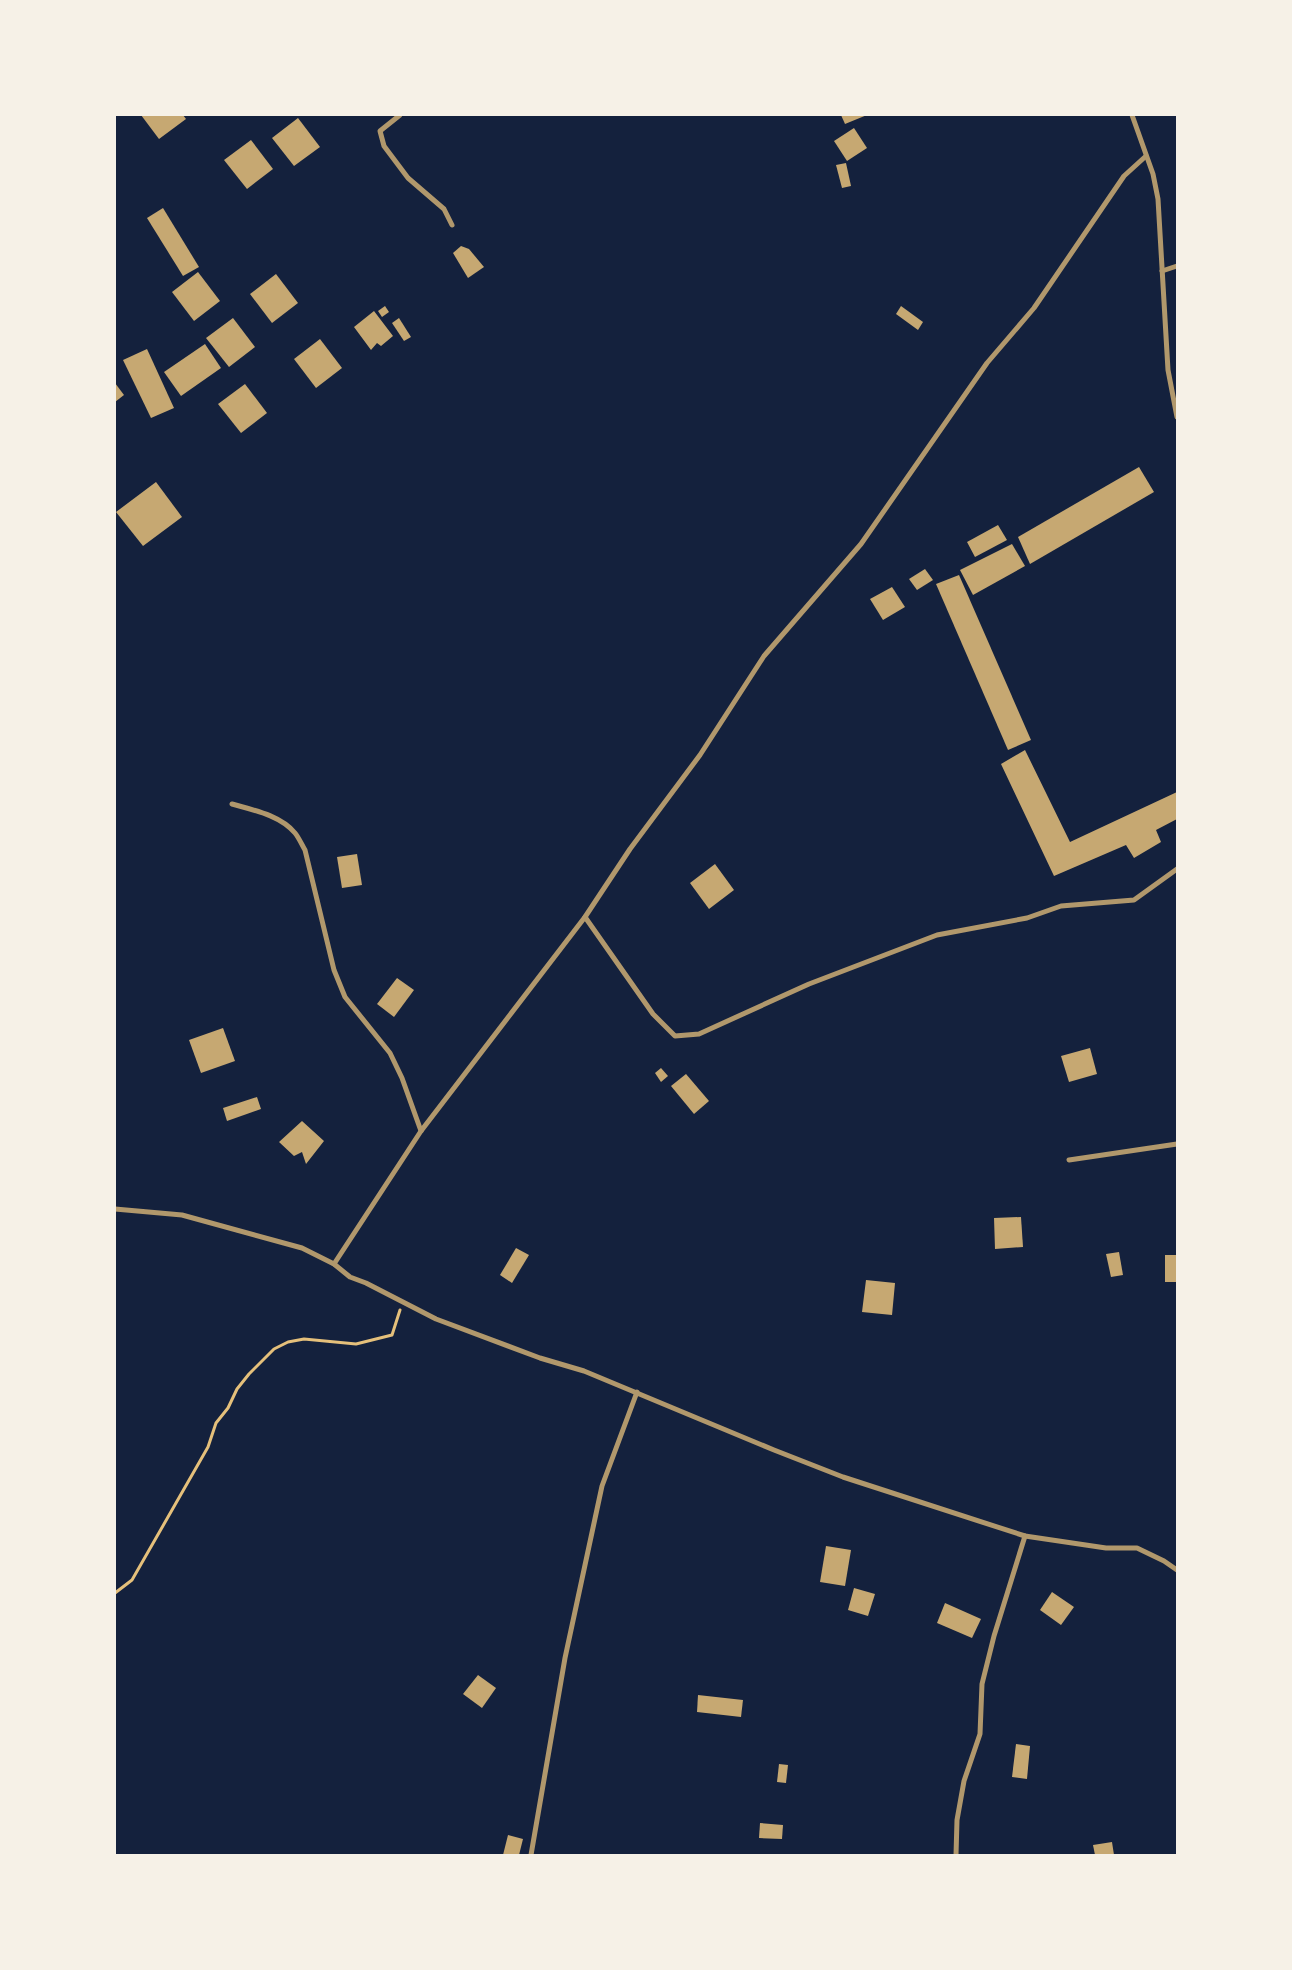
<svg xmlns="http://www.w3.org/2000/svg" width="1292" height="1970" font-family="Inter,sans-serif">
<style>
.building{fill:#c6a872}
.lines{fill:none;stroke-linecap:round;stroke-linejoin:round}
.path{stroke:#e5c07b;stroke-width:3}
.minor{stroke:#b1986c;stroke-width:5}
</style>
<rect width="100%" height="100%" fill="#14213d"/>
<g class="building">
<path d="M 141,115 L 183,115 L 186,119 L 159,139 Z"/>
<path d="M 841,115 L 867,115 L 845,124 Z"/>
<path d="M 298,118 L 320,147 L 294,166 L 272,138 Z"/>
<path d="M 854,128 L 867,148 L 847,161 L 834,141 Z"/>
<path d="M 251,140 L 273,169 L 247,189 L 224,160 Z"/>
<path d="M 846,163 L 851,186 L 842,188 L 836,165 Z"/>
<path d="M 163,208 L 199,267 L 183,276 L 147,218 Z"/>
<path d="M 461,246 L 469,249 L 484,267 L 468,278 L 453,253 Z"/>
<path d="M 198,272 L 220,301 L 194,321 L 172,292 Z"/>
<path d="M 276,274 L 298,303 L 272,323 L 250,294 Z"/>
<path d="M 385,306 L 389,312 L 382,317 L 378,311 Z"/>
<path d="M 901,306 L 923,322 L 918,330 L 896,314 Z"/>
<path d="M 374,311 L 393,336 L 381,346 L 377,343 L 371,350 L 354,327 Z"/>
<path d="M 233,318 L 255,347 L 229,367 L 206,338 Z"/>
<path d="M 399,318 L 411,337 L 404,341 L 392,323 Z"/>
<path d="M 320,339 L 342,368 L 316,388 L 294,359 Z"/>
<path d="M 205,344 L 221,368 L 181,396 L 164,372 Z"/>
<path d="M 147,349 L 174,408 L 151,418 L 123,360 Z"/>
<path d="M 115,383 L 124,395 L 115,402 Z"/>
<path d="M 245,384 L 267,413 L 241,433 L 218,404 Z"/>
<path d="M 1139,467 L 1154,492 L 1030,564 L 1018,537 Z"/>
<path d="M 156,482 L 182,517 L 143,546 L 116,512 Z"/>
<path d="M 998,525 L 1007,540 L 975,557 L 967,542 Z"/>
<path d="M 1012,544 L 1025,566 L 973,595 L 960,570 Z"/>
<path d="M 925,569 L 933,580 L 917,590 L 909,579 Z"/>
<path d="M 959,575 L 1031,740 L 1008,750 L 936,584 Z"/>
<path d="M 892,587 L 905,607 L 883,620 L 870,599 Z"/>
<path d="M 1025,750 L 1070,842 L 1177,792 L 1177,819 L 1156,830 L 1161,842 L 1134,858 L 1126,845 L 1054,876 L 1001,764 Z"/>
<path d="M 357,854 L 362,885 L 342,888 L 337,857 Z"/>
<path d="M 715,864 L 734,890 L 709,909 L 690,883 Z"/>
<path d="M 397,978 L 414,990 L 394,1017 L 377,1004 Z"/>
<path d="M 223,1028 L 235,1061 L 201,1073 L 189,1040 Z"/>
<path d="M 1090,1048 L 1097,1074 L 1069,1082 L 1061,1056 Z"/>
<path d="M 661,1068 L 668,1076 L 661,1082 L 655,1073 Z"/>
<path d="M 686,1074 L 709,1101 L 694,1114 L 671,1086 Z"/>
<path d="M 257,1097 L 261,1109 L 227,1121 L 223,1108 Z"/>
<path d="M 302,1121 L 324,1141 L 306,1164 L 302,1152 L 294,1156 L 279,1142 Z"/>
<path d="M 1021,1217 L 1023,1247 L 995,1249 L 994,1218 Z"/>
<path d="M 516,1248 L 529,1255 L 512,1283 L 500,1275 Z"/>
<path d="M 1119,1252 L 1123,1275 L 1111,1277 L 1106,1254 Z"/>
<rect x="1165" y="1255" width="12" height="27"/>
<path d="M 866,1280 L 895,1283 L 892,1315 L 862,1312 Z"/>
<path d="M 826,1546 L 851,1550 L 845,1586 L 820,1582 Z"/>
<path d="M 854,1588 L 875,1594 L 868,1616 L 848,1610 Z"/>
<path d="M 1052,1592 L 1074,1607 L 1061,1625 L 1040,1610 Z"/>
<path d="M 945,1603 L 981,1619 L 972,1638 L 937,1623 Z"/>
<path d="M 478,1675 L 496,1688 L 482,1708 L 463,1694 Z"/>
<path d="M 698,1695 L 743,1700 L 741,1717 L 697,1712 Z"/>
<path d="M 1016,1744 L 1030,1746 L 1027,1779 L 1012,1777 Z"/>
<path d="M 779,1764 L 788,1765 L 786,1783 L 777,1782 Z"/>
<path d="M 760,1823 L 783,1825 L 782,1839 L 759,1838 Z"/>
<path d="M 508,1835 L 523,1839 L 519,1855 L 503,1855 Z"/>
<path d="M 1112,1842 L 1114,1855 L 1095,1855 L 1093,1845 Z"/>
</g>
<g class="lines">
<path class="path" d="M 115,1593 L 132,1580 L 208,1447 L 216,1423 L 228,1408 L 237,1389 L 249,1374 L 274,1349 L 288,1342 L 304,1339 L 356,1344 L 392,1335 L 400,1310"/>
<g class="minor">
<path d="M 400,115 L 380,131 L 384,146 L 408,178 L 444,209 L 452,225"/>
<path d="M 1132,115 L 1153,174 L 1158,199 L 1168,370 L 1177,417"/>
<path d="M 1162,271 L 1177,266"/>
<path d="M 232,804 C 253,810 280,815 295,833 C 299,838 302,845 305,850 L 334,970 L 345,997 L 390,1053 L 402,1078 L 421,1131"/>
<path d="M 585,917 L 653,1014 L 675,1036 L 699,1034 L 809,984 L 937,935 L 1027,918 L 1061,906 L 1134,900 L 1177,869"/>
<path d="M 1069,1160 L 1177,1144"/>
<path d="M 115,1209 L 182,1215 L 302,1248 L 334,1264 L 350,1277 L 366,1283 L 436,1319 L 540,1358 L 584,1371 L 774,1450 L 843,1477 L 1025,1536 L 1106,1548 L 1137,1548 L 1164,1561 L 1177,1570"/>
<path d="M 334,1264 L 421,1131 L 585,917 L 630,849 L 700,755 L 764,656 L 861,544 L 987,363 L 1034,308 L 1124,176 L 1146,156"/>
<path d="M 531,1855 L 565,1658 L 602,1486 L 637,1392"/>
<path d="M 956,1855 L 957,1820 L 964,1781 L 980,1734 L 982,1684 L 994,1636 L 1025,1536"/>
</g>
</g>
<rect width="1292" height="1970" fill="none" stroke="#f6f1e7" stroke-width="232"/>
</svg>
